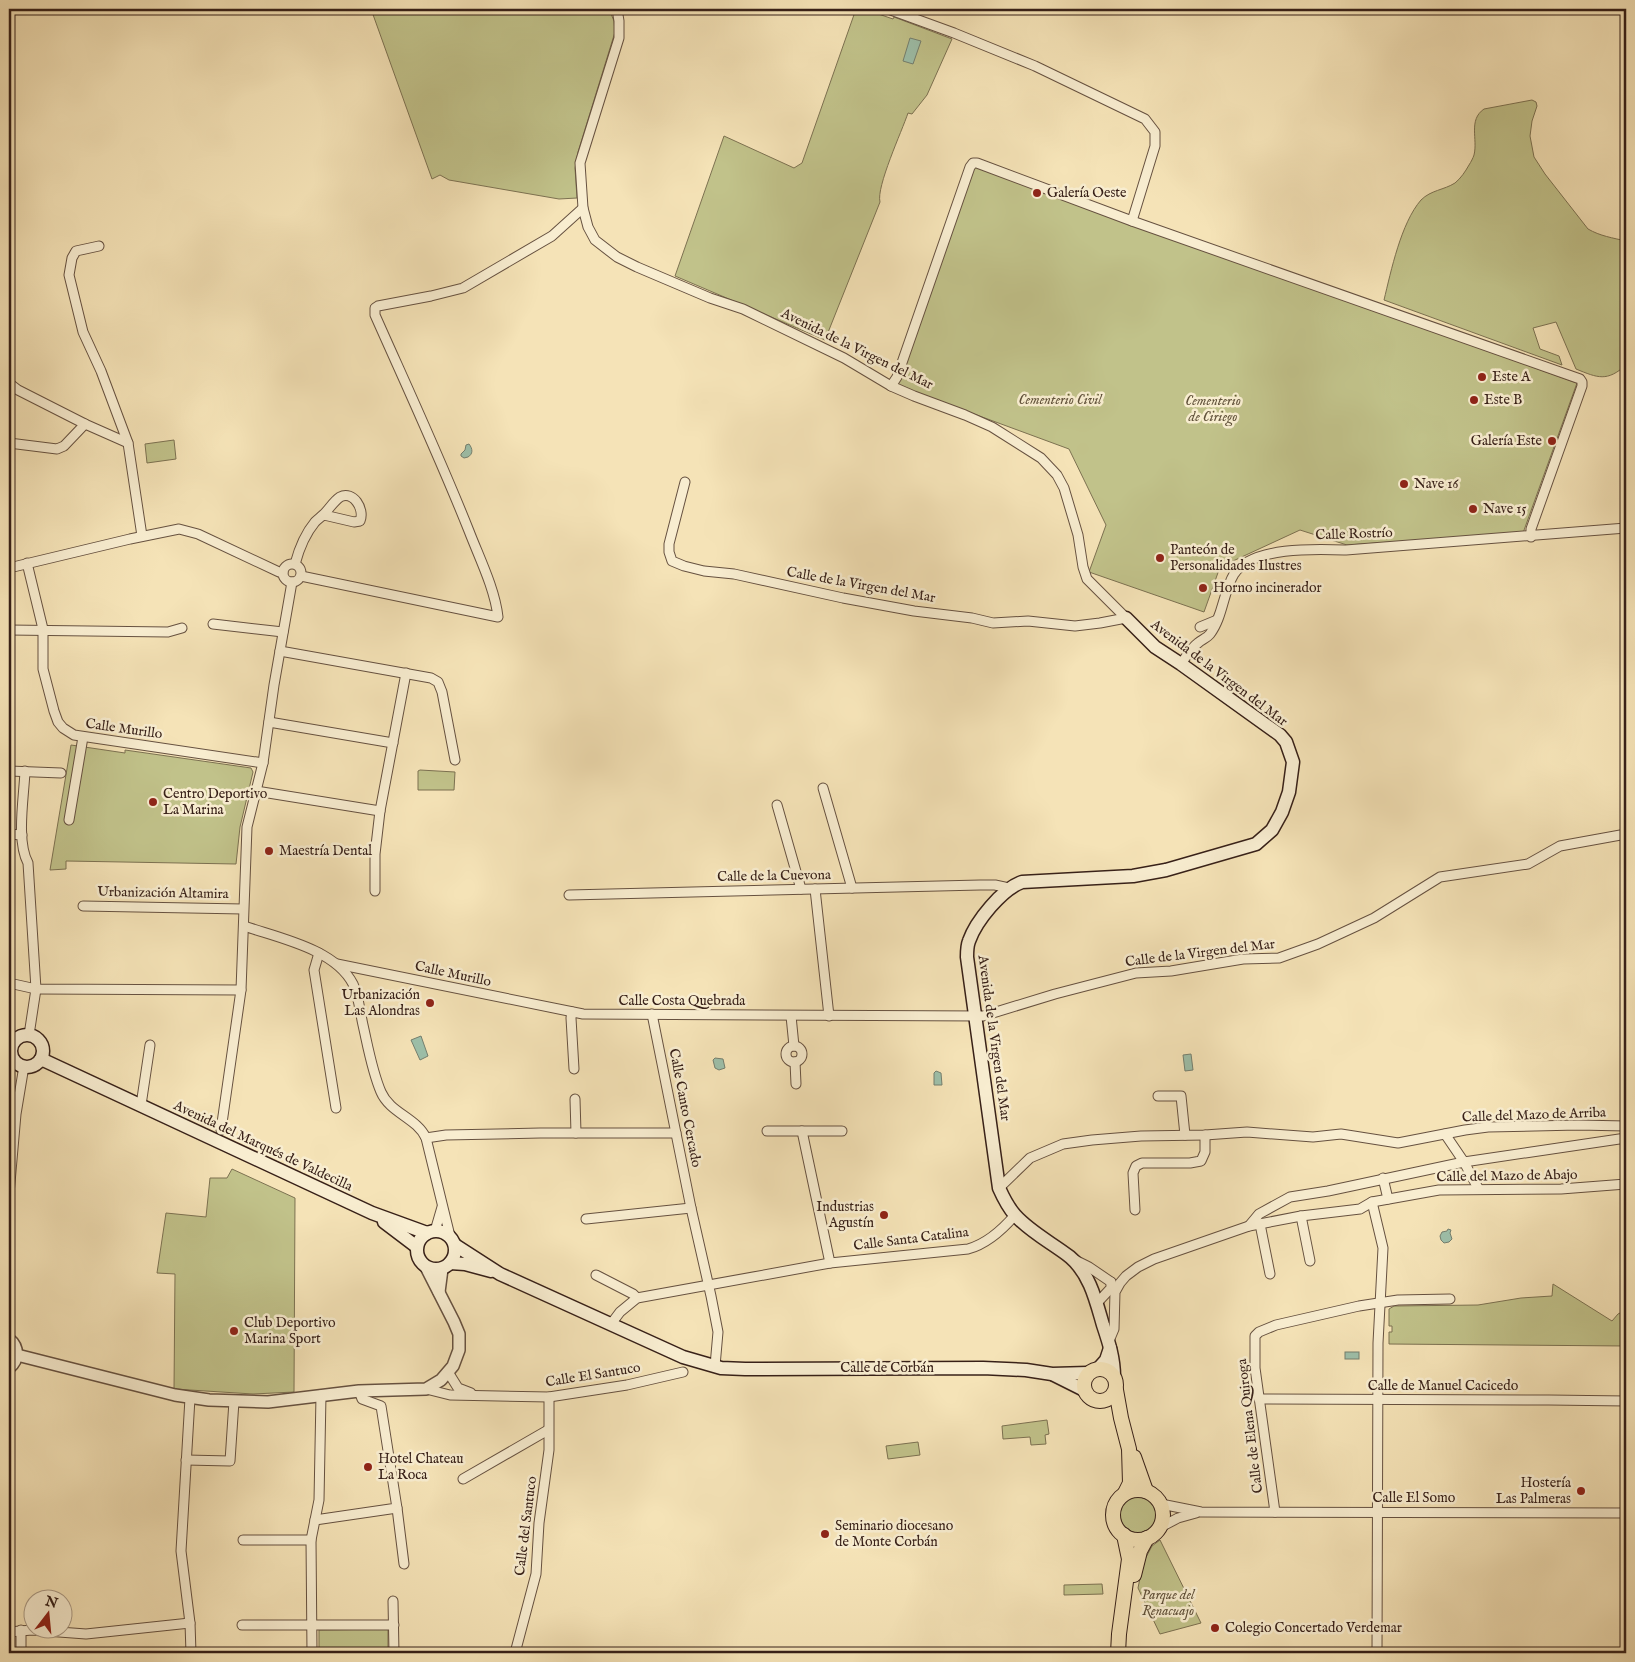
<svg xmlns="http://www.w3.org/2000/svg" width="1635" height="1662" font-family="'IM FELL English',serif">
<style>
.green{fill:#c1c28a;stroke:#7c7151}
.water{fill:#9dbfa9;stroke:#747f6f}
.lines{fill:none;stroke-linecap:round;stroke-linejoin:round}
.minor-casing{stroke:#665140;stroke-width:11}
.tertiary-casing{stroke:#665140;stroke-width:14}
.secondary-casing{stroke:#372018;stroke-width:15}
.primary-casing{stroke:#372018;stroke-width:16}
.minor{stroke:#f8edd0;stroke-width:9}
.tertiary{stroke:#f8edd0;stroke-width:11}
.secondary{stroke:#f8edd0;stroke-width:12}
.primary{stroke:#f5e3b7;stroke-width:14}
.poi-dot{fill:#8f2418;stroke:#f8edd0;stroke-width:2}
.labels{text-anchor:middle;dominant-baseline:central;stroke-width:5;stroke-linejoin:round;paint-order:stroke}
.poi-label{font-size:14px;fill:#372018;stroke:#f8edd0;text-anchor:start}
.street-label{font-size:14px;fill:#372018;stroke:#f8edd0}
.park-label{font-size:14px;font-style:italic;fill:#60513a;stroke:#f8edd0}
</style>
<rect width="100%" height="100%" fill="#f5e3b7"/>
<filter id="stains"><feTurbulence type="fractalNoise" baseFrequency=".004" numOctaves="4"/><feColorMatrix values="0 0 0 0 .2 0 0 0 0 .09 0 0 0 0 .02 0 0 0 .5 -.17"/></filter>
<radialGradient id="worn" r=".72"><stop offset=".6" stop-color="#630" stop-opacity="0"/><stop offset="1" stop-color="#630" stop-opacity=".3"/></radialGradient>
<g class="green">
<path d="M 371,9 L 609,9 L 614,21 L 615,32 L 578,152 L 575,168 L 577,198 L 559,199 L 449,180 L 440,175 L 432,179 Z"/>
<path d="M 856,9 L 864,9 L 893,19 L 894,17 L 952,39 L 927,95 L 912,114 L 908,113 C 902,131 876,187 880,202 L 825,340 L 675,276 L 724,136 L 794,168 L 802,163 Z"/>
<path d="M 1532,100 L 1536,102 L 1537,106 L 1532,121 L 1530,136 L 1534,157 L 1545,174 L 1588,229 C 1600,236 1613,238 1626,241 L 1626,365 C 1607,382 1598,378 1576,369 L 1556,322 L 1533,328 L 1540,349 L 1559,356 L 1562,365 L 1384,300 C 1391,271 1401,223 1421,200 C 1431,190 1444,190 1455,183 C 1461,178 1465,172 1469,165 C 1471,162 1473,158 1474,155 C 1478,139 1468,120 1484,109 Z"/>
<path d="M 974,166 L 1577,383 L 1523,533 L 1347,545 L 1300,530 L 1220,567 L 1204,612 L 1089,572 L 1106,525 L 1069,449 L 898,386 L 898,383 Z"/>
<path d="M 174,440 L 176,459 L 147,463 L 145,444 Z"/>
<path d="M 71,745 L 125,753 L 125,750 L 251,768 L 253,772 L 240,827 L 236,864 L 66,861 L 66,869 L 50,870 Z"/>
<path d="M 420,770 L 455,772 L 454,790 L 418,790 L 418,771 Z"/>
<path d="M 232,1169 L 295,1198 L 294,1392 L 253,1394 L 174,1389 L 175,1274 L 157,1273 L 166,1213 L 206,1217 L 210,1178 L 227,1178 Z"/>
<path d="M 1553,1284 L 1612,1321 L 1618,1314 L 1626,1310 L 1626,1346 L 1389,1344 L 1389,1332 L 1392,1332 L 1392,1326 L 1389,1326 L 1389,1309 L 1394,1306 L 1478,1305 L 1521,1298 L 1552,1296 Z"/>
<path d="M 1047,1420 L 1049,1434 L 1045,1435 L 1046,1444 L 1031,1445 L 1030,1437 L 1003,1439 L 1002,1426 Z"/>
<path d="M 918,1442 L 920,1455 L 888,1459 L 886,1446 Z"/>
<circle cx="1139" cy="1514" r="19"/>
<path d="M 1160,1540 L 1201,1623 L 1160,1634 L 1138,1588 L 1143,1563 L 1152,1546 Z"/>
<path d="M 1102,1584 L 1103,1594 L 1064,1595 L 1064,1585 Z"/>
<path d="M 388,1629 L 388,1653 L 319,1653 L 319,1630 Z"/>
</g>
<g class="water">
<path d="M 910,38 L 921,41 L 913,64 L 903,61 Z"/>
<path d="M 469,444 C 473,449 473,454 468,457 L 464,458 L 461,456 L 461,454 L 465,450 L 466,445 Z"/>
<path d="M 421,1036 L 428,1056 L 420,1060 L 411,1040 Z"/>
<path d="M 1191,1054 L 1193,1070 L 1185,1071 L 1183,1055 Z"/>
<path d="M 715,1058 L 723,1059 L 725,1068 L 719,1070 L 715,1068 L 713,1060 Z"/>
<path d="M 936,1071 L 941,1073 L 942,1085 L 934,1085 L 934,1073 Z"/>
<path d="M 1448,1229 L 1451,1230 L 1450,1233 L 1452,1239 L 1449,1242 L 1444,1243 L 1441,1240 L 1440,1236 L 1442,1232 L 1447,1231 Z"/>
<rect x="1345" y="1352" width="14" height="7"/>
</g>
<g class="lines">
<g class="minor-casing">
<g id="minor">
<path d="M 617,9 L 619,21 L 619,38 L 580,163 L 583,208 L 588,227 L 595,240 L 617,257 L 637,267 L 710,298 L 743,309 L 844,358 L 891,386 L 914,396 L 965,415 L 992,427 L 1041,458 L 1057,475 L 1064,488 L 1078,535 L 1083,567 L 1087,579 L 1126,618"/>
<path d="M 888,9 L 954,33 L 1035,66 L 1145,119 L 1155,132 L 1155,146 L 1132,221"/>
<path d="M 99,246 L 76,251 L 72,258 L 69,275 L 83,332 L 101,371 L 128,443 L 142,536"/>
<path d="M 9,383 L 18,390 L 85,424 L 128,443"/>
<path d="M 891,386 L 897,377 L 970,167 L 973,163 L 977,163 L 1132,221 L 1580,379 L 1582,382 L 1582,386 L 1531,529 L 1531,537"/>
<path d="M 9,443 L 57,449 L 64,446 L 85,424"/>
<path d="M 685,482 L 669,544 L 669,552 L 672,561 L 684,566 L 704,571 L 734,574 L 843,598 L 914,611 L 972,618 L 993,623 L 1028,621 L 1075,626 L 1100,623 L 1126,618"/>
<path d="M 27,563 L 43,629 L 43,669 L 54,711 L 58,722 L 63,728 L 74,735 L 263,763"/>
<circle cx="292" cy="573" r="9"/>
<path d="M 295,564 C 299,549 305,534 315,522 C 318,519 321,517 324,514 C 330,508 333,502 340,497 C 353,490 365,509 360,521 L 354,522 L 324,515"/>
<path d="M 9,568 L 130,539 L 179,529 L 198,534 L 279,572 L 283,572"/>
<path d="M 301,576 L 498,617 C 495,589 479,557 469,531 C 440,458 407,387 375,315 L 375,308 L 378,306 L 431,296 L 463,288 L 552,236 L 583,208"/>
<path d="M 213,624 L 283,632"/>
<path d="M 1200,627 L 1217,620"/>
<path d="M 9,630 L 168,632 L 182,628"/>
<path d="M 280,651 L 431,678 L 438,682 L 442,692 L 455,760"/>
<path d="M 1181,664 C 1186,657 1191,648 1198,643 C 1201,640 1207,638 1210,634 C 1223,617 1223,592 1234,574 C 1252,546 1318,549 1346,550 L 1626,528"/>
<path d="M 269,722 L 393,743"/>
<path d="M 9,771 L 61,773"/>
<path d="M 25,771 C 24,797 16,841 28,863 L 36,989 L 29,1035"/>
<path d="M 823,788 L 852,888"/>
<path d="M 256,791 L 380,811"/>
<path d="M 777,805 L 801,889"/>
<path d="M 69,820 L 83,737"/>
<path d="M 9,834 L 22,835"/>
<path d="M 815,889 L 829,1016"/>
<path d="M 375,891 L 375,854 L 380,811 L 406,673"/>
<path d="M 569,895 L 980,885 L 995,885 L 1009,888"/>
<path d="M 83,906 L 243,909"/>
<path d="M 244,926 C 279,938 335,949 353,984 C 359,997 360,1012 363,1025 C 368,1047 372,1071 381,1092 C 390,1113 417,1118 426,1138 L 450,1236"/>
<path d="M 319,953 L 314,970 L 336,1108"/>
<path d="M 337,964 L 583,1014 L 983,1016 L 1055,994 L 1136,973 L 1171,971 L 1243,959 L 1279,958 L 1318,944 L 1374,918 L 1440,877 L 1528,864 L 1560,846 L 1626,834"/>
<path d="M 9,983 L 36,989 L 241,990"/>
<path d="M 572,1012 L 571,1018 L 574,1069"/>
<path d="M 652,1014 L 691,1208 L 711,1296 L 718,1332 L 715,1366"/>
<path d="M 791,1016 L 794,1046"/>
<circle cx="794" cy="1054" r="8"/>
<path d="M 795,1062 L 796,1084"/>
<path d="M 1158,1096 L 1181,1096 L 1185,1135"/>
<path d="M 575,1099 L 576,1133"/>
<path d="M 141,1105 L 150,1045"/>
<path d="M 221,1130 L 241,990 L 247,827 L 263,763 L 274,685 L 292,582"/>
<path d="M 767,1131 L 842,1131"/>
<path d="M 802,1131 L 830,1263"/>
<path d="M 1445,1134 L 1464,1162 L 1478,1188"/>
<path d="M 426,1138 L 446,1135 L 540,1133 L 676,1133"/>
<path d="M 1383,1178 L 1388,1199"/>
<path d="M 999,1188 L 1030,1158 L 1063,1144 L 1092,1140 L 1141,1136 L 1205,1135 L 1247,1132 L 1313,1137 L 1341,1134 L 1398,1143 L 1465,1130 L 1488,1127 L 1578,1125 L 1626,1126"/>
<path d="M 9,1194 L 16,1114 L 24,1066"/>
<path d="M 1372,1202 L 1383,1248 L 1378,1343 L 1377,1653"/>
<path d="M 1135,1210 L 1133,1173 L 1136,1166 L 1142,1163 L 1190,1163 L 1201,1161 L 1205,1152 L 1205,1135"/>
<path d="M 1301,1216 L 1310,1261"/>
<path d="M 586,1219 L 691,1208"/>
<path d="M 1260,1224 L 1270,1274"/>
<path d="M 1249,1226 L 1259,1214 L 1290,1197 L 1328,1191 L 1464,1162 L 1626,1138"/>
<path d="M 435,1231 L 442,1207"/>
<path d="M 1075,1260 L 1089,1267 L 1111,1282"/>
<path d="M 596,1275 L 633,1294 L 637,1298"/>
<path d="M 1097,1303 L 1111,1288 L 1111,1282"/>
<path d="M 611,1324 L 620,1312 L 637,1298 L 830,1263 L 968,1249 C 986,1244 1003,1229 1015,1215"/>
<path d="M 1109,1341 L 1114,1329 L 1115,1292 L 1120,1283 L 1126,1276 L 1138,1267 L 1154,1259 L 1249,1226 L 1301,1216 L 1360,1209 L 1372,1202 L 1439,1190 L 1561,1189 L 1626,1184"/>
<path d="M 448,1372 L 458,1388 L 471,1393"/>
<path d="M 426,1389 L 450,1395 L 549,1397 L 627,1385 L 683,1372"/>
<path d="M 190,1398 L 181,1551 L 190,1623 L 191,1653"/>
<path d="M 1259,1399 L 1549,1400 L 1626,1401"/>
<path d="M 186,1460 L 230,1461 L 234,1401"/>
<path d="M 463,1479 L 548,1430"/>
<path d="M 1161,1504 L 1201,1512 L 1626,1513"/>
<path d="M 397,1508 L 404,1564"/>
<path d="M 1275,1512 L 1255,1368 L 1255,1336 L 1259,1332 L 1276,1325 L 1359,1306 L 1398,1300 L 1450,1299"/>
<path d="M 315,1520 L 397,1508 L 381,1406 L 362,1399 L 359,1391"/>
<path d="M 1159,1528 L 1178,1518 L 1196,1513"/>
<path d="M 243,1540 L 311,1540"/>
<path d="M 393,1601 L 394,1653"/>
<path d="M 242,1625 L 394,1625"/>
<path d="M 21,1630 L 21,1653"/>
<path d="M 9,1632 L 32,1630 L 86,1634 L 190,1623"/>
<path d="M 312,1653 L 311,1540 L 319,1500 L 321,1395"/>
<path d="M 515,1653 L 536,1574 L 539,1523 L 549,1450 L 549,1397"/>
</g>
</g>
<g class="tertiary-casing">
<g id="tertiary">
<path d="M 439,1292 L 442,1269"/>
<path d="M 9,1339 C 19,1347 19,1360 9,1368"/>
<path d="M 17,1355 L 175,1395 L 209,1400 L 268,1402 L 359,1391 L 426,1389 L 441,1380 L 453,1366 L 459,1350 L 459,1334 L 454,1322 L 426,1267"/>
</g>
</g>
<g class="secondary-casing">
<g id="secondary">
<circle cx="27" cy="1051" r="16"/>
<path d="M 41,1059 L 372,1213 L 427,1233"/>
<path d="M 384,1222 L 417,1247"/>
<circle cx="436" cy="1250" r="19"/>
<path d="M 455,1245 L 500,1274 L 683,1357 L 721,1368 L 745,1369 L 983,1368 L 1026,1370 L 1052,1374 L 1088,1373"/>
<path d="M 450,1263 L 465,1264 L 491,1271"/>
<path d="M 1098,1369 L 1106,1360 L 1110,1348"/>
<path d="M 1054,1375 L 1084,1390"/>
<path d="M 1114,1377 C 1114,1358 1109,1343 1103,1325 C 1096,1301 1090,1274 1070,1257 C 1052,1243 1030,1232 1015,1215 C 1008,1207 1003,1197 999,1188 L 967,957 C 967,951 967,946 969,941 C 976,921 1002,889 1022,882 L 1133,876 L 1166,870 L 1256,844 L 1272,830 L 1282,812 L 1289,792 L 1293,762 L 1286,742 L 1280,735 L 1181,664 L 1155,647 L 1126,618"/>
</g>
</g>
<g class="primary-casing">
<g id="primary">
<circle cx="1100" cy="1385" r="16"/>
<path d="M 1116,1390 L 1121,1418 L 1129,1449 L 1130,1483 L 1125,1493"/>
<path d="M 1134,1457 L 1146,1491"/>
<circle cx="1138" cy="1515" r="25"/>
<path d="M 1134,1575 L 1140,1551 L 1147,1538"/>
<path d="M 1118,1653 L 1119,1634 L 1129,1559 L 1124,1535"/>
</g>
</g>
<use href="#minor" class="minor"/>
<use href="#tertiary" class="tertiary"/>
<use href="#secondary" class="secondary"/>
<use href="#primary" class="primary"/>
</g>
<g class="poi-dot">
<circle cx="1037" cy="193" r="5"/>
<circle cx="1482" cy="377" r="5"/>
<circle cx="1474" cy="400" r="5"/>
<circle cx="1552" cy="441" r="5"/>
<circle cx="1404" cy="484" r="5"/>
<circle cx="1473" cy="509" r="5"/>
<circle cx="1160" cy="558" r="5"/>
<circle cx="1203" cy="588" r="5"/>
<circle cx="153" cy="802" r="5"/>
<circle cx="269" cy="851" r="5"/>
<circle cx="430" cy="1003" r="5"/>
<circle cx="884" cy="1215" r="5"/>
<circle cx="234" cy="1331" r="5"/>
<circle cx="368" cy="1467" r="5"/>
<circle cx="1581" cy="1491" r="5"/>
<circle cx="825" cy="1534" r="5"/>
<circle cx="1215" cy="1628" r="5"/>
</g>
<g class="labels">
<g class="poi-label">
<text x="1047" y="193">Galería Oeste</text>
<text x="1492" y="377">Este A</text>
<text x="1484" y="400">Este B</text>
<text x="1542" y="441" text-anchor="end">Galería Este</text>
<text x="1414" y="484">Nave 16</text>
<text x="1483" y="509">Nave 15</text>
<text x="1170" y="550">Panteón de<tspan x="1170" dy="16">Personalidades Ilustres</tspan></text>
<text x="1213" y="588">Horno incinerador</text>
<text x="163" y="794">Centro Deportivo<tspan x="163" dy="16">La Marina</tspan></text>
<text x="279" y="851">Maestría Dental</text>
<text x="420" y="995" text-anchor="end">Urbanización<tspan x="420" dy="16">Las Alondras</tspan></text>
<text x="874" y="1207" text-anchor="end">Industrias<tspan x="874" dy="16">Agustín</tspan></text>
<text x="244" y="1323">Club Deportivo<tspan x="244" dy="16">Marina Sport</tspan></text>
<text x="378" y="1459">Hotel Chateau<tspan x="378" dy="16">La Roca</tspan></text>
<text x="1571" y="1483" text-anchor="end">Hostería<tspan x="1571" dy="16">Las Palmeras</tspan></text>
<text x="835" y="1526">Seminario diocesano<tspan x="835" dy="16">de Monte Corbán</tspan></text>
<text x="1225" y="1628">Colegio Concertado Verdemar</text>
</g>
<g class="street-label">
<text transform="translate(857 349) rotate(26)">Avenida de la Virgen del Mar</text>
<text transform="translate(1354 534) rotate(-2)">Calle Rostrío</text>
<text transform="translate(861 585) rotate(10)">Calle de la Virgen del Mar</text>
<text transform="translate(1219 673) rotate(37)">Avenida de la Virgen del Mar</text>
<text transform="translate(124 729) rotate(8)">Calle Murillo</text>
<text transform="translate(774 876) rotate(-1)">Calle de la Cuevona</text>
<text transform="translate(163 893) rotate(1)">Urbanización Altamira</text>
<text transform="translate(1200 953) rotate(-7)">Calle de la Virgen del Mar</text>
<text transform="translate(453 974) rotate(12)">Calle Murillo</text>
<text x="682" y="1001">Calle Costa Quebrada</text>
<text transform="translate(994 1038) rotate(82)">Avenida de la Virgen del Mar</text>
<text transform="translate(685 1108) rotate(79)">Calle Canto Cercado</text>
<text transform="translate(1534 1115) rotate(-2)">Calle del Mazo de Arriba</text>
<text transform="translate(263 1146) rotate(25)">Avenida del Marqués de Valdecilla</text>
<text transform="translate(1507 1176) rotate(-1)">Calle del Mazo de Abajo</text>
<text transform="translate(911 1239) rotate(-7)">Calle Santa Catalina</text>
<text x="887" y="1368">Calle de Corbán</text>
<text transform="translate(593 1375) rotate(-9)">Calle El Santuco</text>
<text x="1443" y="1386">Calle de Manuel Cacicedo</text>
<text transform="translate(1250 1426) rotate(-97)">Calle de Elena Quiroga</text>
<text x="1414" y="1498">Calle El Somo</text>
<text transform="translate(526 1526) rotate(-83)">Calle del Santuco</text>
</g>
<g class="park-label">
<text x="1060" y="400">Cementerio Civil</text>
<text x="1213" y="401">Cementerio<tspan x="1213" dy="16">de Ciriego</tspan></text>
<text x="1168" y="1595">Parque del<tspan x="1168" dy="16">Renacuajo</tspan></text>
</g>
</g>
<rect width="1635" height="1662" fill="none" stroke="#f5e3b7" stroke-width="30"/>
<rect x="10" y="10" width="1615" height="1642" fill="none" stroke="#372018" stroke-width="2.5"/>
<rect x="15" y="15" width="1605" height="1632" fill="none" stroke="#372018"/>
<g transform="translate(48 1614) rotate(16)"><circle r="24" fill="#f8edd0" stroke="#ab9b86"/>
<path d="M0-4L9 19L0 12L-9 19Z" fill="#8f2418"/>
<text y="-8" font-size="14" font-weight="bold" text-anchor="middle" fill="#372018">N</text>
</g>
<rect width="100%" height="100%" filter="url(#stains)"/>
<rect width="100%" height="100%" fill="url(#worn)"/>
</svg>
